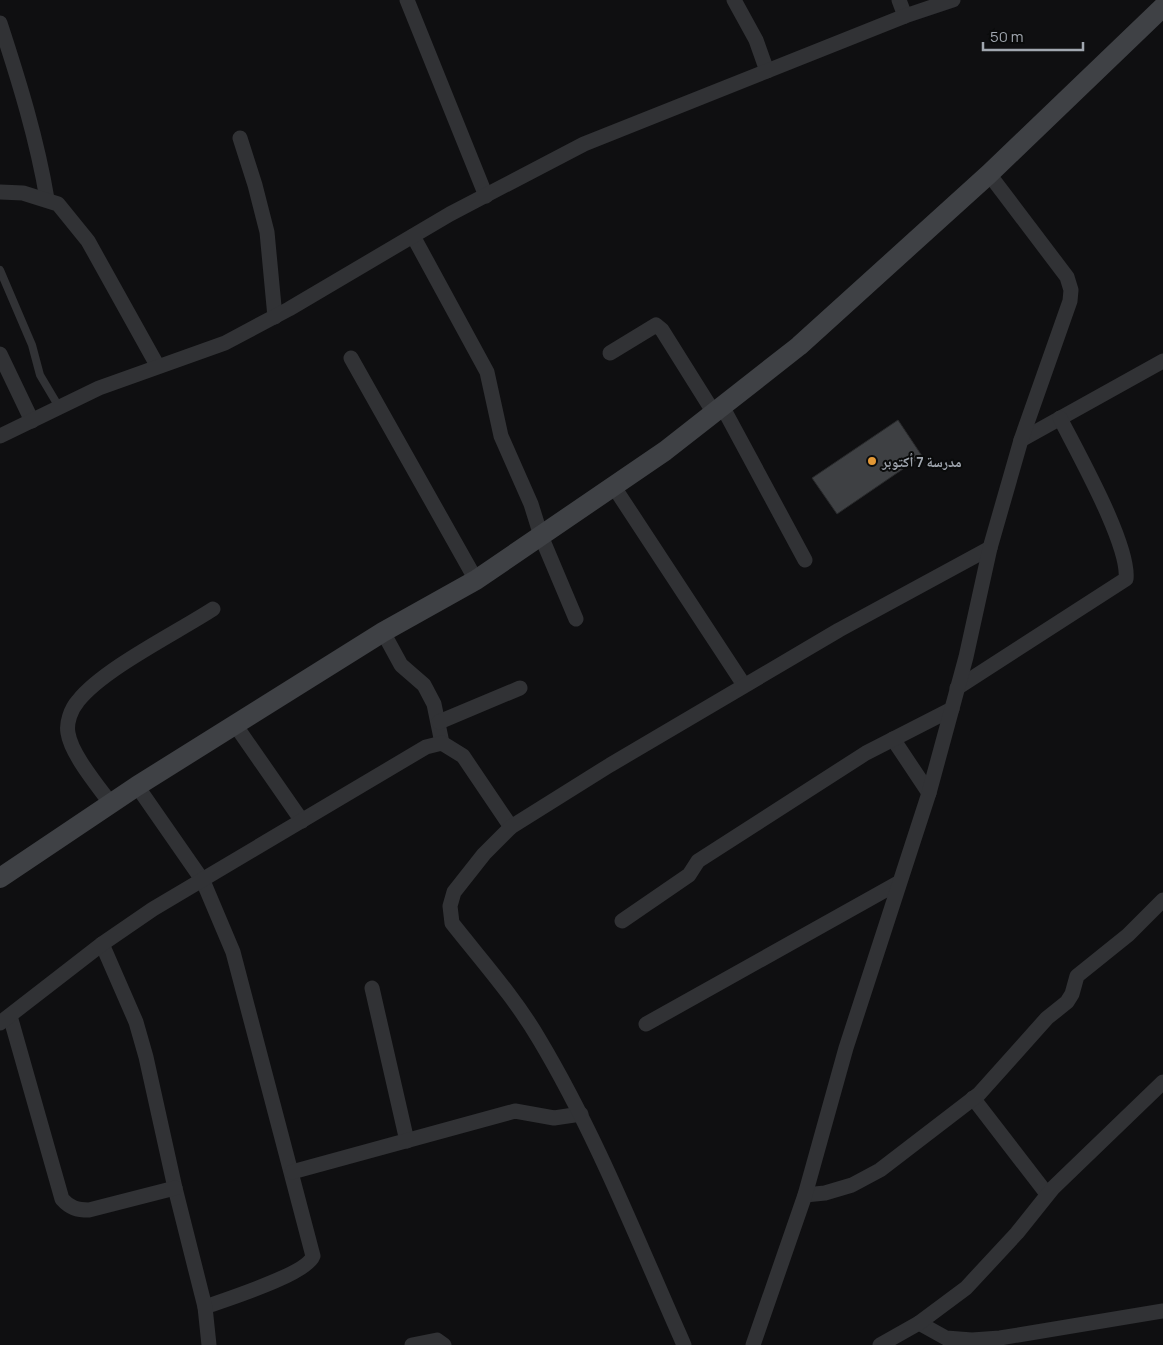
<svg xmlns="http://www.w3.org/2000/svg" width="1163" height="1345" font-family="Manrope,'Noto Naskh Arabic',sans-serif">
<style>
.building{fill:#3e4043;stroke:#292a2c}
.lines{fill:none;stroke-linecap:round;stroke-linejoin:round}
.lane{stroke:#313235;stroke-width:8}
.street{stroke:#313235;stroke-width:15}
.secondary{stroke:#3f4145;stroke-width:20}
.poi-dot{fill:#e39835;stroke:#0a0b0b;stroke-width:2}
.labels{text-anchor:middle;dominant-baseline:central;stroke-width:4;stroke-linejoin:round;paint-order:stroke}
.poi-label{font-size:14px;font-weight:bold;fill:#a1a7b0;stroke:#0a0b0b;text-anchor:start}
</style>
<rect width="100%" height="100%" fill="#0f0f11"/>
<path class="building" d="M 898,420 L 922,456 L 837,514 L 812,478 Z"/>
<g class="lines">
<path class="lane" d="M 0,270 L 32,345 L 40,375 L 59,407"/>
<g class="street">
<path d="M 407,0 L 486,196"/>
<path d="M 734,0 L 756,40 L 767,71"/>
<path d="M 899,0 L 905,16"/>
<path d="M 0,23 C 19,81 37,139 47,199"/>
<path d="M 240,138 L 255,185 L 267,232 L 275,317"/>
<path d="M 0,192 L 23,193 L 58,204 L 88,241 L 157,365"/>
<path d="M 413,236 L 487,372 L 501,436 L 531,504 L 541,536 L 576,619"/>
<path d="M 610,353 L 656,325 L 662,330 L 714,413"/>
<path d="M 0,354 L 32,421"/>
<path d="M 351,358 L 476,580"/>
<path d="M 722,406 L 805,560"/>
<path d="M 0,436 L 99,388 L 225,343 L 289,309 L 450,214 L 584,144 L 905,16 L 953,0"/>
<path d="M 1021,440 L 1163,361"/>
<path d="M 614,487 L 744,685"/>
<path d="M 383,632 L 401,665 L 424,685 L 434,704 L 442,743"/>
<path d="M 957,688 L 1126,579 C 1130,545 1077,452 1060,418"/>
<path d="M 439,722 L 520,688"/>
<path d="M 236,726 L 302,821"/>
<path d="M 893,739 L 929,793"/>
<path d="M 137,786 L 203,881 L 233,952 L 313,1256 C 307,1274 227,1299 205,1307"/>
<path d="M 111,804 C 98,786 71,754 68,733 C 66,723 71,709 78,701 C 103,669 176,633 213,609"/>
<path d="M 622,921 L 689,875 L 698,861 L 866,753 L 952,709"/>
<path d="M 102,944 L 136,1022 L 146,1057 L 175,1188 L 205,1307 L 209,1345"/>
<path d="M 372,988 L 407,1141"/>
<path d="M 10,1016 L 62,1199 C 70,1208 77,1210 89,1210 L 175,1188"/>
<path d="M 0,1023 L 102,944 L 153,909 L 426,747 L 442,743 L 463,756 L 511,827"/>
<path d="M 646,1024 L 898,883"/>
<path d="M 973,1098 L 1047,1194"/>
<path d="M 292,1172 L 515,1111 L 554,1118 L 581,1114"/>
<path d="M 805,1195 L 825,1193 L 852,1185 L 880,1170 L 979,1094 L 1047,1018 L 1067,1002 L 1072,994 L 1077,976 L 1128,935 L 1163,900"/>
<path d="M 919,1323 L 946,1338 L 972,1340 L 1000,1338 L 1163,1311"/>
<path d="M 412,1345 L 437,1340 L 444,1345"/>
<path d="M 684,1345 C 638,1242 597,1136 539,1039 C 515,998 482,961 452,923 L 450,906 L 454,892 L 484,854 L 511,827 L 610,765 L 839,630 L 990,548"/>
<path d="M 753,1345 L 805,1195 L 846,1048 L 929,793 L 966,657 L 990,548 L 1021,440 L 1070,301 L 1071,290 L 1067,277 L 989,174"/>
<path d="M 880,1345 L 919,1323 L 966,1288 L 1017,1233 L 1053,1188 L 1163,1082"/>
</g>
<path class="secondary" d="M 0,878 L 137,786 L 383,632 L 476,580 L 665,451 L 799,346 L 989,174 L 1163,7"/>
</g>
<circle class="poi-dot" cx="872" cy="461" r="5"/>
<g class="labels">
<g class="poi-label">
<text x="882" y="461">مدرسة 7 أكتوبر</text>
</g>
</g>
<path d="M983 42v8h100v-8" fill="none" stroke="#a1a7b0" stroke-width="2.5"/>
<text x="990" y="42" font-size="15" fill="#a1a7b0" stroke="#0a0b0b" stroke-width="4" paint-order="stroke">50 m</text>
</svg>
